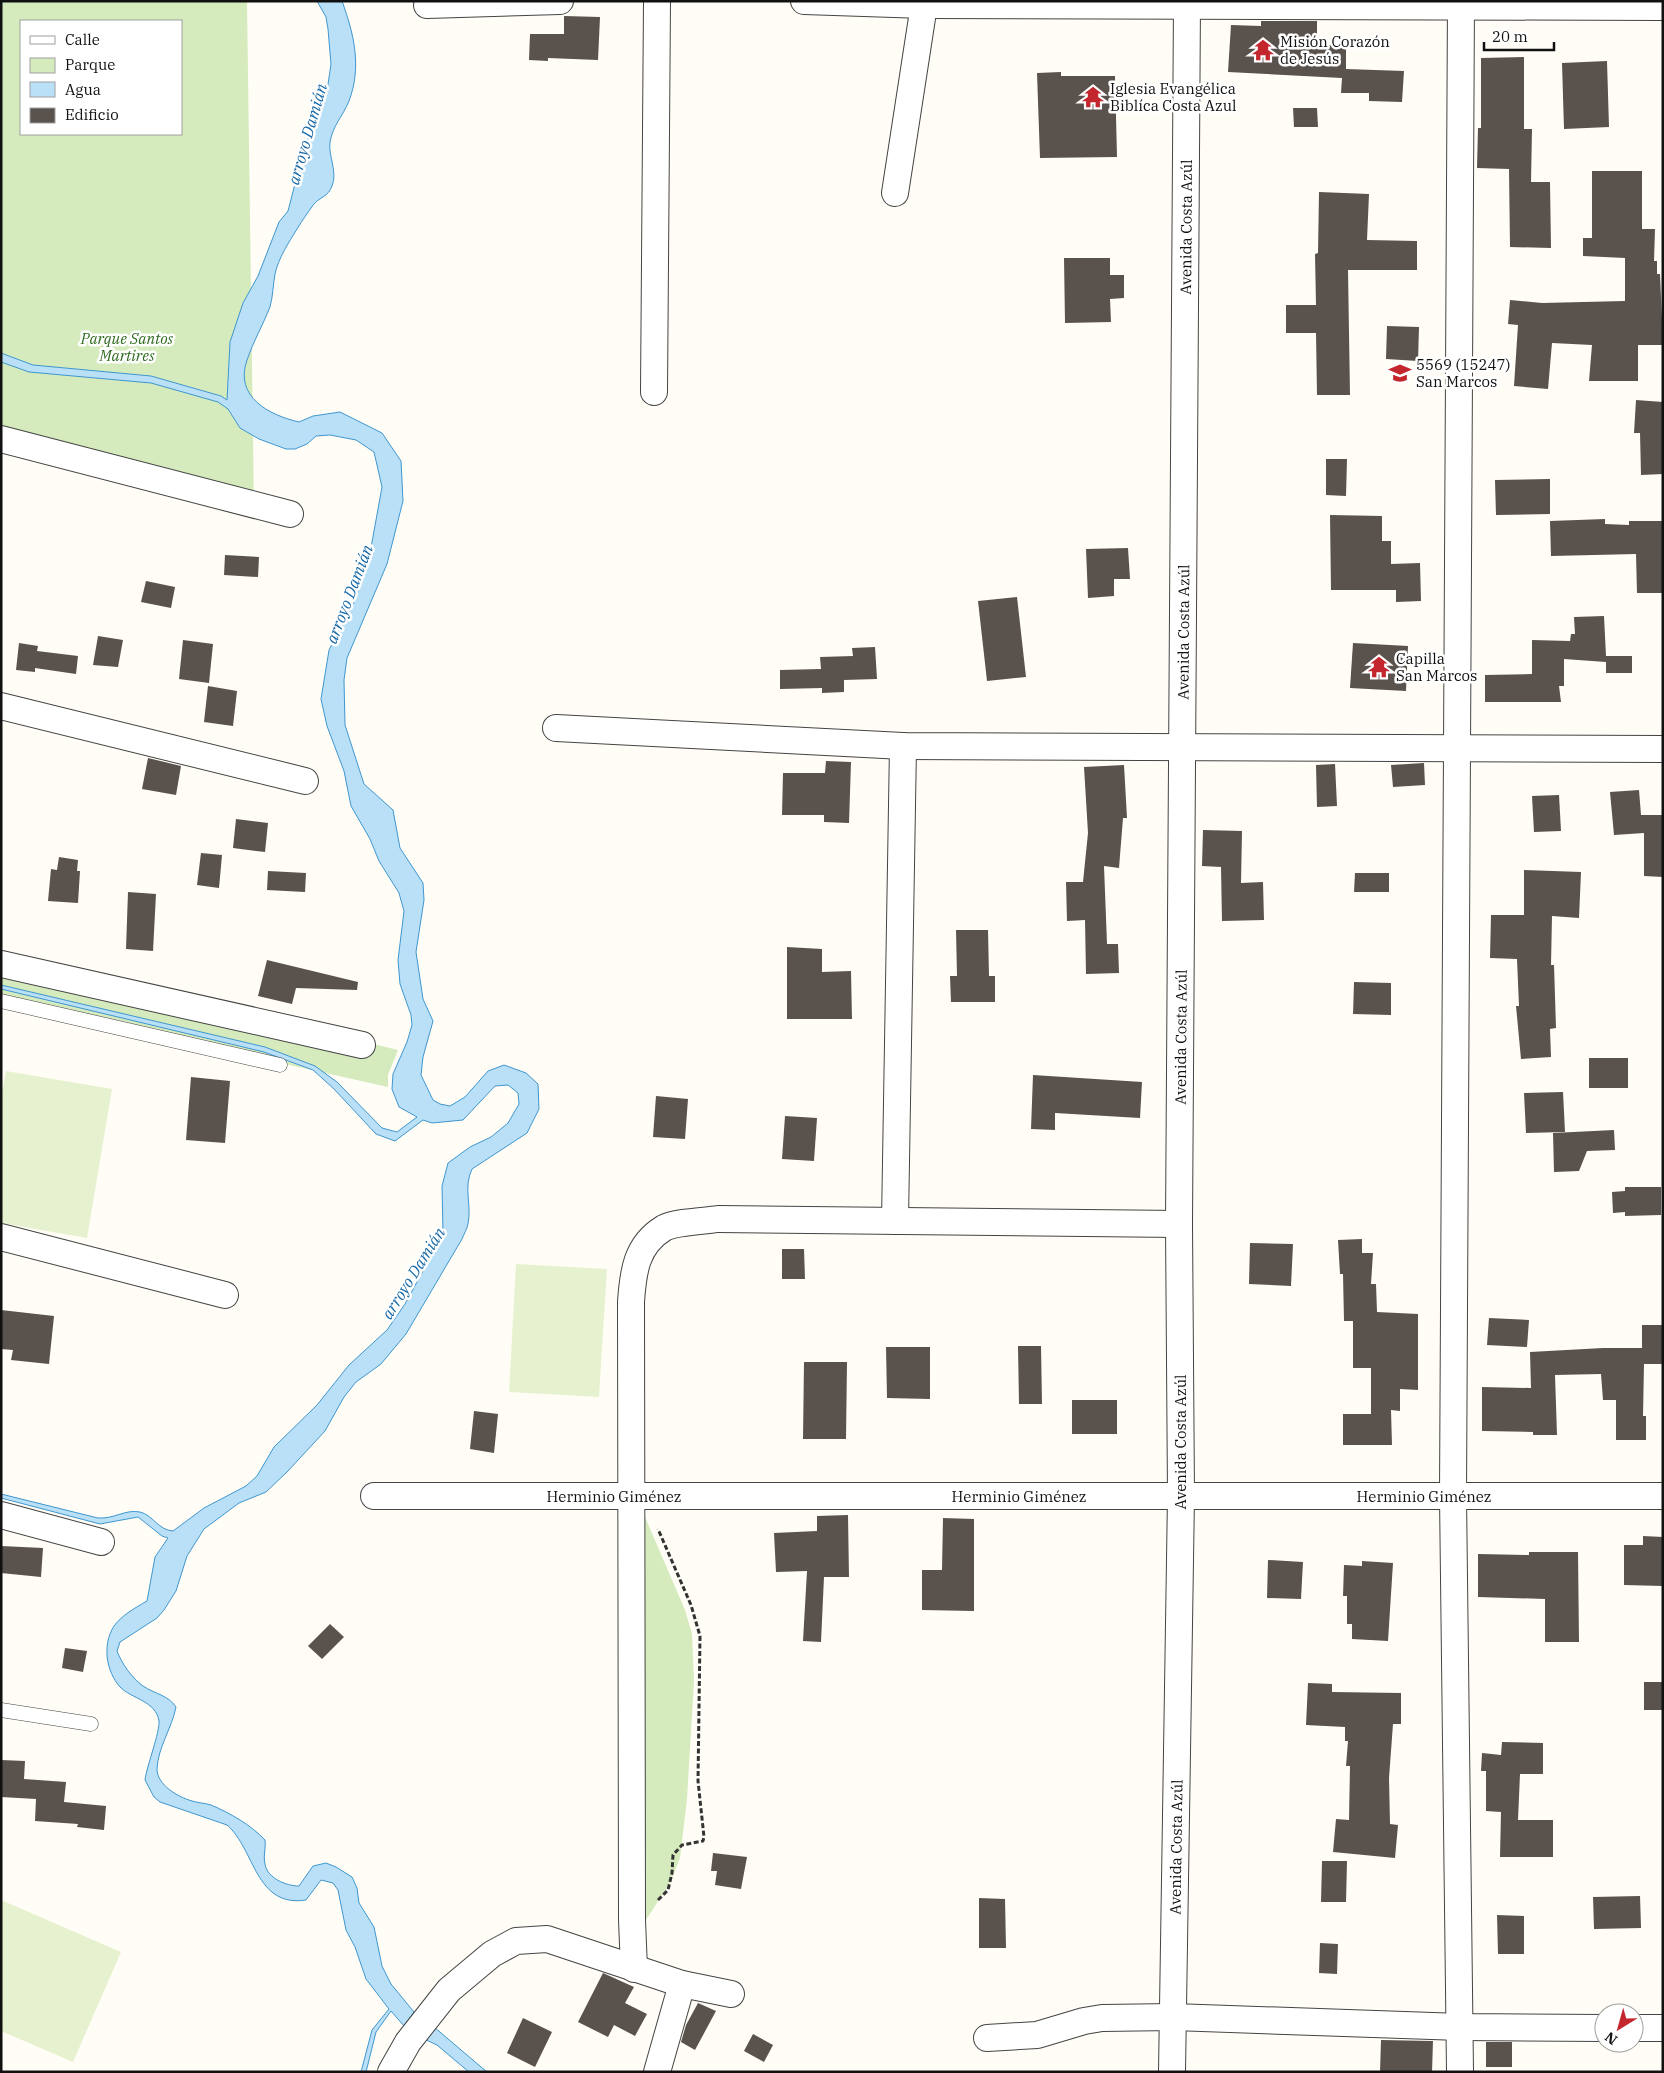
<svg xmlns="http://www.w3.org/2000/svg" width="1664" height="2073" font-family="'IBM Plex Serif',serif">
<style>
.green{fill:#d5ebbd;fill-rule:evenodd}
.pitch{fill:#e6f2cf}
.water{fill:#b9e0f7;stroke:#3f96cf}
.building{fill:#5a524d}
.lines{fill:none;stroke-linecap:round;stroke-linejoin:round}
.lane-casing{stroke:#444;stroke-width:15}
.street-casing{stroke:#444;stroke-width:28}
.path{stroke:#333;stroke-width:3;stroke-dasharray:5 2.5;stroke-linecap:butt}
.lane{stroke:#fff;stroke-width:14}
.street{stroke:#fff;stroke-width:26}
.labels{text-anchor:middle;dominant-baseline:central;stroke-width:5;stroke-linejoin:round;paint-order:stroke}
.poi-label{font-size:15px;fill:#111;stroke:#fff;text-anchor:start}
.street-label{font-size:15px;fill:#111;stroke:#fff}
.park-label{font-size:15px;font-style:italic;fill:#2f6b1f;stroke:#fff}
.water-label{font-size:16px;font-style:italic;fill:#1768a6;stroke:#fff}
</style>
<rect width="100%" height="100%" fill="#fffdf5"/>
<g class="green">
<path d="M 1,1 L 247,1 L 254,509 L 1,445 ZM 21,21 L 181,21 L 181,134 L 21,134 Z"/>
<path d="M 1,972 L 373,1044 L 398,1050 L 388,1075 L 388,1087 L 1,1000 Z"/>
<path d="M 645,1517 L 685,1610 L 692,1634 L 694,1681 L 687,1799 L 680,1858 L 671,1881 L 644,1923 Z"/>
</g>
<g class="pitch">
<path d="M 6,1071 L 112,1089 L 87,1238 L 1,1223 L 1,1098 Z"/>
<path d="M 516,1264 L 607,1269 L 599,1397 L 509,1392 Z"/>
<path d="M 1,1900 L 121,1952 L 73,2062 L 1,2031 Z"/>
</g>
<g class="water">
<path d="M 317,1 L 342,1 C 354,34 362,67 349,101 C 343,116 333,125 330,142 C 328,156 338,172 332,186 C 328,197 320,197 314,204 C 308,212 302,221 297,229 C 289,242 278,259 275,274 C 273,285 273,296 270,307 C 263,325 253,342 247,360 C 234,397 269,415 299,422 L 313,416 L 340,412 L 382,433 L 401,461 L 403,501 L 387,564 L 347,658 L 344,680 L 345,725 L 364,784 L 393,810 L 400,848 L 423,883 L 424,900 L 416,952 L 423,999 L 433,1021 L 423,1057 L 421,1075 L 433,1100 L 440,1104 L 450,1106 L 465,1097 L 488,1071 L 504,1065 L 526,1073 L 538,1084 L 539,1109 L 527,1133 L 472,1169 C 463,1188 472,1204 468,1224 C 467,1229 464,1234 462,1239 L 406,1334 L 381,1364 L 356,1382 L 344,1397 L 325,1431 L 287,1472 L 266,1492 L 239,1503 L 204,1529 L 187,1556 L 176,1591 L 164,1610 L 157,1618 L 120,1642 L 117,1651 C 122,1664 132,1678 143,1686 C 155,1694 168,1695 176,1707 C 172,1728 158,1747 157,1769 C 157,1785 178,1797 192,1801 C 198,1803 205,1803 211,1805 C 230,1813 251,1825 265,1840 C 266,1848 263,1856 265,1864 C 267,1878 286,1886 299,1886 L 313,1866 L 326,1863 L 336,1867 L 352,1877 L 357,1888 L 359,1903 L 374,1927 L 382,1966 L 391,1984 L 414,2012 L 404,2026 L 391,2011 L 376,2032 L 366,2072 L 361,2072 L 372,2030 L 389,2009 L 366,1979 L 355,1947 L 346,1930 L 338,1890 L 333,1883 L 321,1880 L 306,1900 C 255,1908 255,1849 227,1825 L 160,1802 L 154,1797 L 145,1780 C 147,1765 160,1732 159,1721 C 156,1701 132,1699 120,1687 C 106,1671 102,1645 114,1626 C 122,1615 135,1608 147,1601 L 155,1557 L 168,1538 L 162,1536 L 138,1517 L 100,1524 L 1,1498 L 1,1494 L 98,1518 C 115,1519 125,1509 140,1512 C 153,1515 158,1530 173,1531 L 204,1508 L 246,1486 L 257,1476 L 274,1447 L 317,1405 L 349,1365 L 387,1330 L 405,1304 L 443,1234 L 442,1186 L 448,1163 L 470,1147 L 491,1137 L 508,1123 L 519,1104 L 518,1093 L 508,1085 L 495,1086 L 463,1120 L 432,1123 L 423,1120 L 395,1141 L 376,1134 L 334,1089 L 313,1070 L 264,1052 L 1,989 L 1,985 L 265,1047 L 315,1066 L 337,1082 L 382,1128 L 397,1132 L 417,1117 L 399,1107 L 392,1089 L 393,1074 L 407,1042 L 412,1025 L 411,1015 L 400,984 L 398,960 L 404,911 L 399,893 L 379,861 L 370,839 L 351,806 L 344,771 L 327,726 L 321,699 L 329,650 L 355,600 L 370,553 L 382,487 L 374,452 L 356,440 L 330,435 L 316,436 L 307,444 L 295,449 L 286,449 L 259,439 L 240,428 L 228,409 L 218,402 L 151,383 L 29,372 L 1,362 L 1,353 L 33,365 L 151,376 L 221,396 L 227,400 L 230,342 L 243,303 L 258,276 L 279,222 L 288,211 L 304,149 L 327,91 L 331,64 L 328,29 L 326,17 Z"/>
<path d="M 434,2027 L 487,2072 L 469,2072 L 437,2045 L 424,2039 Z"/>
</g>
<g class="building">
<path d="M 564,16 L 600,17 L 598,60 L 548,58 L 548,61 L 529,60 L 530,34 L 564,34 Z"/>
<path d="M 1261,21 L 1317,21 L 1317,45 L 1346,45 L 1346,69 L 1404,71 L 1402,102 L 1369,101 L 1369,93 L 1341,93 L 1342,78 L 1228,72 L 1231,25 L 1261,26 Z"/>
<path d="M 1524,57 L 1524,129 L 1532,129 L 1531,182 L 1550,182 L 1551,248 L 1510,247 L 1509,169 L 1477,168 L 1478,128 L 1481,128 L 1481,58 Z"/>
<path d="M 1607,61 L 1609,127 L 1564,129 L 1562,63 Z"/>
<path d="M 1061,72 L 1061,76 L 1115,76 L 1117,157 L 1040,158 L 1037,73 Z"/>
<path d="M 1293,108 L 1317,108 L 1318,127 L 1294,127 Z"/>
<path d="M 1592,171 L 1642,171 L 1642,229 L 1655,229 L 1654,261 L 1657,261 L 1657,274 L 1660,274 L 1663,345 L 1638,345 L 1638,381 L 1589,381 L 1592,345 L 1552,343 L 1548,389 L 1514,386 L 1518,325 L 1508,324 L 1510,300 L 1542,303 L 1625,301 L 1625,258 L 1583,256 L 1583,238 L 1592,238 Z"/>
<path d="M 1319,192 L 1369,194 L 1367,240 L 1417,241 L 1417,270 L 1348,270 L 1350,395 L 1317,395 L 1316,333 L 1286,333 L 1286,305 L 1316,305 L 1315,254 L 1318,253 Z"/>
<path d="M 1064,258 L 1110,258 L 1110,275 L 1124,275 L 1124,298 L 1110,299 L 1111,322 L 1065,323 Z"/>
<path d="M 1387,326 L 1419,327 L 1418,361 L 1386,359 Z"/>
<path d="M 1636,400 L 1663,402 L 1663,474 L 1641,475 L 1640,433 L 1634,433 Z"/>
<path d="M 1326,459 L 1347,459 L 1346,496 L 1326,495 Z"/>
<path d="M 1550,479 L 1550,514 L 1496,515 L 1495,480 Z"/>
<path d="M 1330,515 L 1382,516 L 1382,541 L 1391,541 L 1391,564 L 1420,563 L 1421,601 L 1396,602 L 1396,590 L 1331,590 Z"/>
<path d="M 1605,519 L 1605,524 L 1629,525 L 1629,521 L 1663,521 L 1663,593 L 1637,593 L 1636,554 L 1551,556 L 1550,521 Z"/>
<path d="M 1128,548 L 1130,579 L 1114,579 L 1114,596 L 1088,598 L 1086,549 Z"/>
<path d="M 225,555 L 259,557 L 258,577 L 224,575 Z"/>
<path d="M 146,581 L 175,587 L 171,608 L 141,602 Z"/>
<path d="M 1017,597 L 1026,677 L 987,681 L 978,601 Z"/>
<path d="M 1604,616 L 1606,656 L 1632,656 L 1632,673 L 1606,673 L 1606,662 L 1564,659 L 1564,686 L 1559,686 L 1561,702 L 1485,702 L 1485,675 L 1532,674 L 1532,640 L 1570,641 L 1571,634 L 1575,634 L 1574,617 Z"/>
<path d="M 98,636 L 123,640 L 118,667 L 93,665 Z"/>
<path d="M 183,640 L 213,644 L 209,683 L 179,679 Z"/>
<path d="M 19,643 L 38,646 L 37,651 L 78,656 L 76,674 L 35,668 L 35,672 L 16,670 Z"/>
<path d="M 1353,643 L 1408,646 L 1406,691 L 1350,688 Z"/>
<path d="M 875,647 L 877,679 L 844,680 L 844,692 L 822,693 L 822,688 L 780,689 L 780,670 L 821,669 L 820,657 L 853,656 L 852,648 Z"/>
<path d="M 208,686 L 237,691 L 233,726 L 204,722 Z"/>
<path d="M 148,758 L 181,766 L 176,795 L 142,789 Z"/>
<path d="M 826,761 L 851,762 L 849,823 L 824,822 L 824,815 L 782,815 L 783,773 L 825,773 Z"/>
<path d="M 1424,763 L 1425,785 L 1393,787 L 1391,765 Z"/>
<path d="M 1335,764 L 1337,806 L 1317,807 L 1316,765 Z"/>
<path d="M 1124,765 L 1127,818 L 1123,818 L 1119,868 L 1104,866 L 1107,944 L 1118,944 L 1119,973 L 1086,974 L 1085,920 L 1067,921 L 1066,882 L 1083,882 L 1088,833 L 1084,767 Z"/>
<path d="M 1639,790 L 1641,815 L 1663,815 L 1663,877 L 1644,876 L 1644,833 L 1614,835 L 1610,792 Z"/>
<path d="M 1559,795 L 1561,831 L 1534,832 L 1532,796 Z"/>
<path d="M 236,819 L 268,823 L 265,852 L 233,848 Z"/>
<path d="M 1203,830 L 1242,831 L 1241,883 L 1263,882 L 1264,920 L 1222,921 L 1221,867 L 1202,866 Z"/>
<path d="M 201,853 L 222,855 L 219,888 L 197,885 Z"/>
<path d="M 59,857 L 78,860 L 77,871 L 80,871 L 78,903 L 48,901 L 51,869 L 57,870 Z"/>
<path d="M 1524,870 L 1581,872 L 1579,918 L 1552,916 L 1551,965 L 1554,965 L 1556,1028 L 1550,1029 L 1551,1057 L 1521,1059 L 1516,1006 L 1519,1006 L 1517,959 L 1490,958 L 1491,915 L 1524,915 Z"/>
<path d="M 268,871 L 306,873 L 305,892 L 267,890 Z"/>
<path d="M 1355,873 L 1389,873 L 1389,892 L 1354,892 Z"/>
<path d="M 128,892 L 156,894 L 153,951 L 126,949 Z"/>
<path d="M 956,930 L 988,930 L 989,976 L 995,976 L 995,1002 L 951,1002 L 950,976 L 957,976 Z"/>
<path d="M 787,947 L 822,949 L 822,972 L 851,971 L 852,1019 L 787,1019 Z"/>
<path d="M 267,960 L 358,982 L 357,990 L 296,988 L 292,1004 L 258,996 Z"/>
<path d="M 1354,982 L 1391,983 L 1391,1015 L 1353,1014 Z"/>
<rect x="1589" y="1058" width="39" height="30"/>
<path d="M 1033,1075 L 1142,1082 L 1140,1118 L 1055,1113 L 1055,1130 L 1031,1129 Z"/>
<path d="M 191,1077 L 230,1081 L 225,1143 L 186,1140 Z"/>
<path d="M 1563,1092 L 1565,1132 L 1526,1133 L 1524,1093 Z"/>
<path d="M 656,1096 L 688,1099 L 685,1139 L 653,1137 Z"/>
<path d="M 785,1116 L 817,1118 L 814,1161 L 782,1159 Z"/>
<path d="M 1614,1130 L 1615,1150 L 1587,1151 L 1579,1171 L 1554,1172 L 1553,1133 Z"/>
<path d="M 1625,1187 L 1661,1187 L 1661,1215 L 1625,1216 L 1625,1212 L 1613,1213 L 1612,1192 L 1625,1191 Z"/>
<path d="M 1362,1239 L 1362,1253 L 1373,1253 L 1371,1284 L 1376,1284 L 1377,1312 L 1418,1314 L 1418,1390 L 1400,1389 L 1400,1411 L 1391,1410 L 1392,1445 L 1343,1445 L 1343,1414 L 1371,1414 L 1371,1368 L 1353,1368 L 1353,1321 L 1344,1321 L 1343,1274 L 1340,1274 L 1338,1240 Z"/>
<path d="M 1250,1243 L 1293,1244 L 1291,1286 L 1249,1284 Z"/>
<path d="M 782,1249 L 804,1249 L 805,1279 L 782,1279 Z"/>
<path d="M 1,1310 L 54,1316 L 49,1364 L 11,1360 L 13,1350 L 1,1349 Z"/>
<path d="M 1489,1318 L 1529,1320 L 1527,1347 L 1487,1345 Z"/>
<path d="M 1642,1325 L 1663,1325 L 1663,1364 L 1644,1364 L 1643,1416 L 1646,1416 L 1646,1440 L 1616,1440 L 1616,1400 L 1603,1400 L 1601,1374 L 1555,1375 L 1557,1435 L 1533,1435 L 1533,1432 L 1482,1431 L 1482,1387 L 1531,1388 L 1530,1352 L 1603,1348 L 1642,1348 Z"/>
<path d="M 1018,1346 L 1041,1346 L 1042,1404 L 1019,1404 Z"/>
<path d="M 886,1347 L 930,1347 L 930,1399 L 887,1398 Z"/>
<path d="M 804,1362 L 847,1362 L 846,1439 L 803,1439 Z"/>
<rect x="1072" y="1400" width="45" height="34"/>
<path d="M 474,1411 L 498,1414 L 494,1453 L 470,1449 Z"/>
<path d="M 848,1515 L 849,1577 L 824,1577 L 821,1642 L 803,1641 L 807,1571 L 776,1572 L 774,1533 L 817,1531 L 817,1516 Z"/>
<path d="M 943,1518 L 974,1519 L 974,1611 L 922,1610 L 922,1570 L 942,1570 Z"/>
<path d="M 1643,1536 L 1663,1537 L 1663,1586 L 1624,1585 L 1624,1545 L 1643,1545 Z"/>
<path d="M 1,1546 L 43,1548 L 41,1577 L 1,1573 Z"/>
<path d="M 1529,1552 L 1578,1552 L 1579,1642 L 1545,1642 L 1545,1599 L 1478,1597 L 1478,1554 L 1529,1555 Z"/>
<path d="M 1268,1560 L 1303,1562 L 1301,1599 L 1267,1598 Z"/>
<path d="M 1362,1561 L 1393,1563 L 1388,1641 L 1352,1639 L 1352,1624 L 1347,1624 L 1347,1596 L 1343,1596 L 1344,1565 L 1362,1566 Z"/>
<path d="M 330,1624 L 344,1637 L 322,1659 L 308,1646 Z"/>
<path d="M 65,1648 L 87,1651 L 83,1672 L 62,1668 Z"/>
<rect x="1644" y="1682" width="19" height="28"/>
<path d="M 1308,1683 L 1332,1684 L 1332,1692 L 1401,1693 L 1401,1724 L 1393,1724 L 1389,1778 L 1390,1824 L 1398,1825 L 1395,1858 L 1333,1852 L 1336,1819 L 1349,1820 L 1350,1766 L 1346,1766 L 1348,1741 L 1345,1741 L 1345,1727 L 1306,1725 Z"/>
<path d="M 1502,1742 L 1543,1743 L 1543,1774 L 1520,1774 L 1518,1820 L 1553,1820 L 1553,1857 L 1500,1857 L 1501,1812 L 1486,1811 L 1486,1771 L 1481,1771 L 1482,1753 L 1501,1755 Z"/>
<path d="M 1,1760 L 25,1761 L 24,1779 L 66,1782 L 64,1802 L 106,1806 L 104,1830 L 77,1827 L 78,1824 L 35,1821 L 36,1799 L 1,1797 Z"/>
<path d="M 713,1853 L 747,1857 L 741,1889 L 715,1885 L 717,1871 L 711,1871 Z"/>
<path d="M 1322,1861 L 1347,1861 L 1346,1902 L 1321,1902 Z"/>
<path d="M 1640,1896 L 1641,1928 L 1594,1929 L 1593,1897 Z"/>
<path d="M 979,1898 L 1005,1899 L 1006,1948 L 979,1948 Z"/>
<path d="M 1497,1915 L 1524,1916 L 1524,1954 L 1498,1954 Z"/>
<path d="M 1320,1943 L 1338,1944 L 1337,1974 L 1319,1973 Z"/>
<path d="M 603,1973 L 634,1987 L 625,2003 L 647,2014 L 635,2036 L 614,2025 L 608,2037 L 578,2022 Z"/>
<path d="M 698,2003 L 716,2011 L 695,2050 L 681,2042 L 686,2025 Z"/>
<path d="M 523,2018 L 552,2032 L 535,2067 L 507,2053 Z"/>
<path d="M 753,2034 L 773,2045 L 764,2062 L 744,2051 Z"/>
<path d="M 1381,2040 L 1433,2041 L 1432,2072 L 1380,2072 Z"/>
<rect x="1486" y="2042" width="26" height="25"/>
</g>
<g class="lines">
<g class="lane-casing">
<g id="lane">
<path d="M 1,1001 L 280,1065"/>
<path d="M 1,1710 L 91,1724"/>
</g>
</g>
<g class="street-casing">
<g id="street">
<path d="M 804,1 L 924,5 L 1663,7"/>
<path d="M 427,5 L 560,1"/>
<path d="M 895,193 L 924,5"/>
<path d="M 654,392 L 657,1"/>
<path d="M 1,439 L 290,514"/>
<path d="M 1,706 L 305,781"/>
<path d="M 556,728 L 903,746 L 1663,749"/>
<path d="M 1,964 L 362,1045"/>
<path d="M 895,1221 L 903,746"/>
<path d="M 1,1237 L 225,1295"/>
<path id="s1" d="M 374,1496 L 1663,1496"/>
<path d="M 1,1515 L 101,1542"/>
<path d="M 634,1969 L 632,1920 L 631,1302 C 633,1272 636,1245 664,1228 C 675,1222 705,1221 718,1219 L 1179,1224"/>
<path d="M 1634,2028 L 1663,2028"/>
<path d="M 987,2038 L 1037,2035 L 1084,2021 L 1102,2018 L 1173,2017 L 1461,2027 L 1604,2028"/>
<path d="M 391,2072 L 408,2042 L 449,1990 L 492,1954 L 516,1941 L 547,1939 L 682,1984 L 731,1994"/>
<path d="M 657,2072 L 682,1984"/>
<path id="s2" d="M 1172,2072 L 1181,1496 L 1179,1224 L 1187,1"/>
<path d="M 1460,2072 L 1453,1496 L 1461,1"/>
</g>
</g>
<path class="path" d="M 658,1900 L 668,1890 L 672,1873 L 673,1855 L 682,1845 L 703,1841 L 704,1837 L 698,1781 L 700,1636 L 691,1605 L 658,1529"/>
<use href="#lane" class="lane"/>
<use href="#street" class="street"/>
</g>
<defs>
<g id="temple-bare" transform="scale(1.725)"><path d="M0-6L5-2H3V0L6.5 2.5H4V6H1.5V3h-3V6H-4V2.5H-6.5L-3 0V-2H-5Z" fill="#c4262e" stroke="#fff" stroke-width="2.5" paint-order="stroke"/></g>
<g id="school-bare" transform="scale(1.725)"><path d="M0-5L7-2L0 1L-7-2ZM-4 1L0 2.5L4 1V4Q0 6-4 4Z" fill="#c4262e" stroke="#fff" stroke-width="2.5" paint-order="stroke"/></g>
</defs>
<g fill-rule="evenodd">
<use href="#temple-bare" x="1263" y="50"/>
<use href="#temple-bare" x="1093" y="97"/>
<use href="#school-bare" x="1400" y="373"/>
<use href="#temple-bare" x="1379" y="667"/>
</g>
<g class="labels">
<g class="poi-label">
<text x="1280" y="41">Misión Corazón<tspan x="1280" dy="17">de Jesús</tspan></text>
<text x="1110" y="88">Iglesia Evangélica<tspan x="1110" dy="17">Biblíca Costa Azul</tspan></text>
<text x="1416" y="364">5569 (15247)<tspan x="1416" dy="17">San Marcos</tspan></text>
<text x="1396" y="658">Capilla<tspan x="1396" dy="17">San Marcos</tspan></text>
</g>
<g class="street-label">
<text stroke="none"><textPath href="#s2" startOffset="1845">Avenida Costa Azúl</textPath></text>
<text stroke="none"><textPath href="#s2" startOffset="1440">Avenida Costa Azúl</textPath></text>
<text stroke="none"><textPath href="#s2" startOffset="1035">Avenida Costa Azúl</textPath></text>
<text transform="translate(1180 1442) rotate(-90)">Avenida Costa Azúl</text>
<text stroke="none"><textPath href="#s1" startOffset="240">Herminio Giménez</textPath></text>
<text stroke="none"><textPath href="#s1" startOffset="645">Herminio Giménez</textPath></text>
<text stroke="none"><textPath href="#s1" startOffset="1050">Herminio Giménez</textPath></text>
<text stroke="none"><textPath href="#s2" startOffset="225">Avenida Costa Azúl</textPath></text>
</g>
<g class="park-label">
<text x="127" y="338">Parque Santos<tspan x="127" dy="17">Martires</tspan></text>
</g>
<g class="water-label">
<text transform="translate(307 134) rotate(-74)">arroyo Damián</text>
<text transform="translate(349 594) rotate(-69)">arroyo Damián</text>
<text transform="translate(413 1273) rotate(-58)">arroyo Damián</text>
</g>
</g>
<rect width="1664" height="2073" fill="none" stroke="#111111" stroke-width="5"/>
<rect x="20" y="20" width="162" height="115" fill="#ffffff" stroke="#a0a0a0"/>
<rect x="30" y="36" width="25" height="8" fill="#ffffff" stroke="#a0a0a0"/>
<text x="65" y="45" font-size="15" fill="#111111">Calle</text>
<rect x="30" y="58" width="25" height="15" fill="#d5ebbd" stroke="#a0a0a0"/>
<text x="65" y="70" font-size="15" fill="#111111">Parque</text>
<rect x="30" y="82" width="25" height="15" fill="#b9e0f7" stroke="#a0a0a0"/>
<text x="65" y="95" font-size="15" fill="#111111">Agua</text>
<rect x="30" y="108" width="25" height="15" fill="#5a524d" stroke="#a0a0a0"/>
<text x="65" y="120" font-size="15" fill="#111111">Edificio</text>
<g transform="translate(1619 2028) rotate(217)"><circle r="24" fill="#ffffff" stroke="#a0a0a0"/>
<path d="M0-4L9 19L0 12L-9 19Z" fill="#c4262e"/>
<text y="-8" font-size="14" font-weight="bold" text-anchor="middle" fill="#111111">N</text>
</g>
<path d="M1484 42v8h70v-8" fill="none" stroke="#111111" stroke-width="2.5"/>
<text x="1492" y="42" font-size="15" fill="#111111" stroke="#ffffff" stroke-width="4" paint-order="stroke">20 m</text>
</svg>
